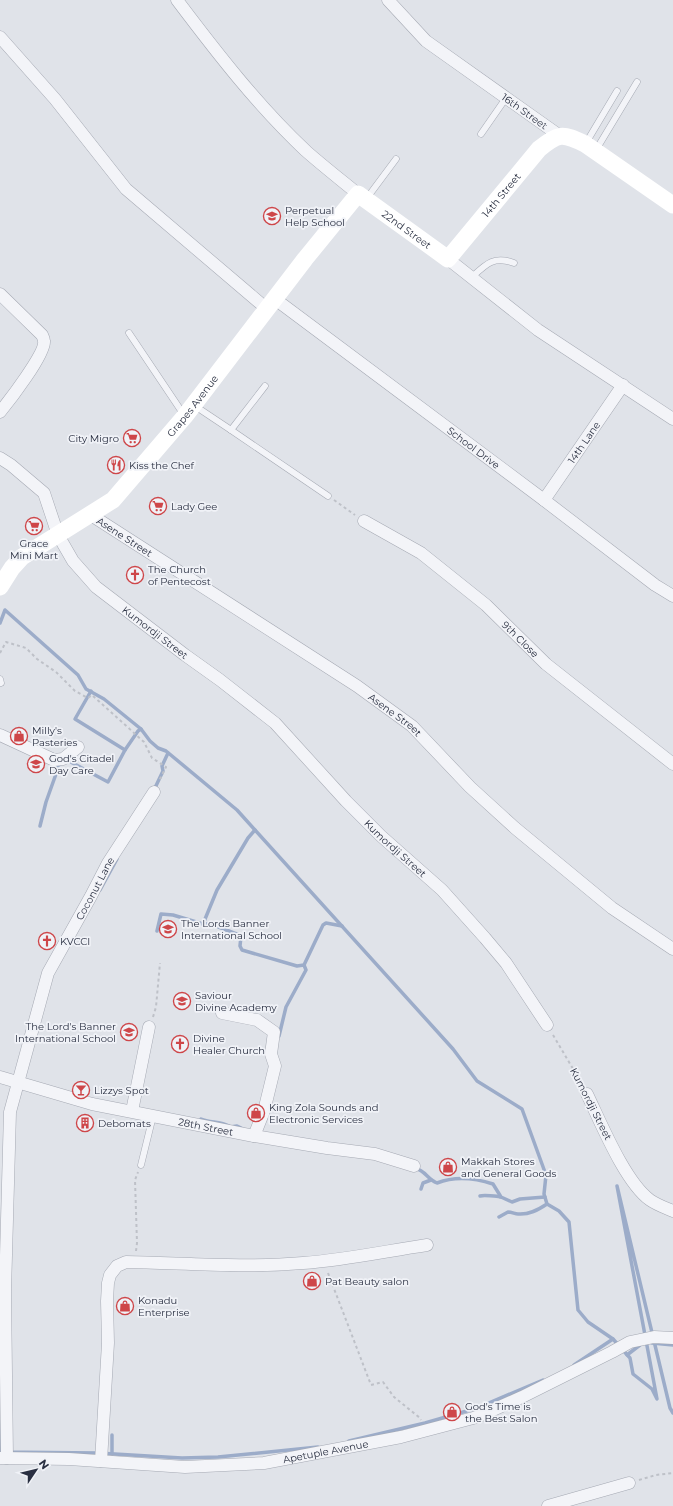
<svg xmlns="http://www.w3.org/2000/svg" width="673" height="1506" font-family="Montserrat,sans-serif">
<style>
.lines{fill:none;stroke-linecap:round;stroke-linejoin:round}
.stream{stroke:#9cacc9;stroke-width:3.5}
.lane-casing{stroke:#a5a9b3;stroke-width:7}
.street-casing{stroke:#a5a9b3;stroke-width:13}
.path{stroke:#bec1c8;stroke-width:2;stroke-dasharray:3 3;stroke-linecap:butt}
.lane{stroke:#f3f4f8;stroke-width:6}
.street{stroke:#f3f4f8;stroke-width:12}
.secondary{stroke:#fff;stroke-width:17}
.labels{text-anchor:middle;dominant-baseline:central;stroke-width:3.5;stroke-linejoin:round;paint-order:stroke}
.street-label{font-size:10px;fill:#292f41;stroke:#f0f2f7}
.poi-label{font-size:10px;fill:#292f41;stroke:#f0f2f7;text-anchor:start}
</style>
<rect width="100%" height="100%" fill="#e0e3e9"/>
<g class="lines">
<g class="stream">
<path d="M 0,623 L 5,610 L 78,675 L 86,689 L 104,699 L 141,729 L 150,741 L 158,748 L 166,751 L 237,810 L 453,1049 L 477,1081 L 522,1109 L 546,1175 L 544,1194 L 547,1204 L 559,1211 L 569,1222 L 578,1310 L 588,1322 L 613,1339 L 630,1358 L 633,1374 L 652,1389 L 657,1399 L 617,1186 L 670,1408 L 673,1413"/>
<path d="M 91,691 L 75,719 L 125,750 L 138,731 L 141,729"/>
<path d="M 67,760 L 108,782 L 125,750"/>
<path d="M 154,790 L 163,771 L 162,766 L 168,753"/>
<path d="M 40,826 L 46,802 L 56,774 L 56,767 L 60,764"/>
<path d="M 100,890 L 117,859"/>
<path d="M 203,924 L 211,924 L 239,935 L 241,936 L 240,946 L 242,950 L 297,966 L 304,965 L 323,925 L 326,923 L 342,926"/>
<path d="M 157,931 L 161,914 L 173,915 L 203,924 L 217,890 L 248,838 L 255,830"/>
<path d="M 279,1036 L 286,1007 L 306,970 L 304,965"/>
<path d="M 201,1119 C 210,1123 220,1121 229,1126"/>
<path d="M 230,1127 L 237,1126 L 245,1130"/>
<path d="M 415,1168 C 426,1171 427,1179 437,1183 C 455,1176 475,1178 493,1184 L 501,1197 L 512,1202 L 520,1199 L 545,1197"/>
<path d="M 421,1189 L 423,1183 L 431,1180"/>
<path d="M 480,1196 C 483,1195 498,1196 500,1197"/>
<path d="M 499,1217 L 508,1212 C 512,1212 515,1214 518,1214 C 529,1215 538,1210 547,1204"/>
<path d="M 652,1343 L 673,1345"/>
<path d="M 627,1355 L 640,1345"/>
<path d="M 574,1365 L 613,1339"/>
<path d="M 1,1422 L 0,1452 L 98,1453 L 182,1458 L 218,1457 L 318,1447"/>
<path d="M 349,1441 L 425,1423 L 477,1408 L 543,1380"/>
<path d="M 112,1454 L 112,1435"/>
</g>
<g class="lane-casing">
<g id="lane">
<path d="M 481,134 L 506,98"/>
<path d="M 586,143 L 617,91"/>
<path d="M 596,150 L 637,82"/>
<path d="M 367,198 L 396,159"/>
<path d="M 471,278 C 485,265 493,255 514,263"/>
<path d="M 129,333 L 184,415"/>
<path d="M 195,406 L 231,430 L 265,386"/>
<path d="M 231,430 L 328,496"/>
<path d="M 0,679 L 1,683"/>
<path d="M 141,1165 L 153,1116"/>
</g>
</g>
<g class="street-casing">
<g id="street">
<path d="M 177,0 C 217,53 258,106 306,151 C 323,166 341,180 358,194"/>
<path id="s1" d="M 388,0 L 426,41 L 560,136"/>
<path d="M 0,37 L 55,99 L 126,189 L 267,309"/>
<path d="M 448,259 L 538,330 L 673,419"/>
<path d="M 0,294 L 42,335 C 43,337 44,339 44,341 C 46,353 9,401 0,412"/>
<path id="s2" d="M 275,299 L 544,500 L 655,585 L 673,596"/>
<path id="s3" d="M 0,458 L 11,465 L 44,493 L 58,535 L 73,561 L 96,587 L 185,655 L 220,680 L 275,723 L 346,801 L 381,836 L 442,890 L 485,938 L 506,963 L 547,1025"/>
<path id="s4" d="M 544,500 L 623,385"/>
<path id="s5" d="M 91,515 L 357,686 L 412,726 L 470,787 L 515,828 L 612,908 L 673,949"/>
<path id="s6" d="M 364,521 L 421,553 L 486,605 L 546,664 L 673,764"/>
<path d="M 0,735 L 54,760 L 63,759 L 78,747"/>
<path d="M 222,1013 L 257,1020 L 274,1032 L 271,1054 L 275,1066 L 264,1111 L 254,1136"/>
<path id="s7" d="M 0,1077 L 92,1104 L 254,1136 L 327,1148 L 375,1154 L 414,1166"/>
<path d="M 587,1094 C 601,1123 625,1182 650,1200 C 657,1205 666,1208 673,1211"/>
<path d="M 132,1111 L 149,1027"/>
<path id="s8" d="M 0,1458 L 69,1459 L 185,1467 L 264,1463 L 401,1437 L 477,1417 L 522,1397 L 612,1352 L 630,1342 L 654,1337 L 673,1338"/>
<path id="s9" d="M 7,1458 L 5,1291 L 10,1112 L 48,973 L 91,896 L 108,863 L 154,792"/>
<path d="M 101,1461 L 108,1343 L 107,1301 L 108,1283 L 110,1275 L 117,1266 L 126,1262 C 184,1263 245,1268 303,1263 C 345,1260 386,1251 427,1245"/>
<path d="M 548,1506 L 629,1483"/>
</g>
</g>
<g class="path">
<path d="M 334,500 L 355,515"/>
<path d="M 0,653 L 6,642 L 26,648 L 37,659 L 56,672 L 75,691 L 88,698 L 92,695 L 144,742 L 152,758 L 166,767 L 159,781"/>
<path d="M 153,1017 L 156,1007 L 160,963"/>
<path d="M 553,1035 L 582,1084"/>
<path d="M 136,1251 L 137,1243 L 135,1180 L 138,1172"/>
<path d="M 328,1273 L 371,1385 L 383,1382 L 394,1397 L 420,1418 L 421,1420"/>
<path d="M 639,1480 L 656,1475 L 673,1473"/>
</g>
<use href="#lane" class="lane"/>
<use href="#street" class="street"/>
<path class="secondary" id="s10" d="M 0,587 L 12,568 L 22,557 L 113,500 L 185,416 L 305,259 L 358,194 L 448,259 L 539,149 C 559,133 562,133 585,144 L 673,205"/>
</g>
<defs>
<g id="school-ring" transform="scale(0.9)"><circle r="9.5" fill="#f0f2f7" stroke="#ce4649" stroke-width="1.5"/><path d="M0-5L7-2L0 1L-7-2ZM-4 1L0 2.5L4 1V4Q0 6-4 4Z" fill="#ce4649"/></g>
<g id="supermarket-ring" transform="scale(0.9)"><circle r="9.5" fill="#f0f2f7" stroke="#ce4649" stroke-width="1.5"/><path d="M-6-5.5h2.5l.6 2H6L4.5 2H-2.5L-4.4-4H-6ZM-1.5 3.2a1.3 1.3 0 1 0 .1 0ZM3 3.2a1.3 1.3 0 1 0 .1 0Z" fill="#ce4649"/></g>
<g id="restaurant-ring" transform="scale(0.9)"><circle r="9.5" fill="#f0f2f7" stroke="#ce4649" stroke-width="1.5"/><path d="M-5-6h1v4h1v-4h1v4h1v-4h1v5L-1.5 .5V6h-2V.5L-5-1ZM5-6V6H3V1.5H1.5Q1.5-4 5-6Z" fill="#ce4649"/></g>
<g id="church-ring" transform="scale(0.9)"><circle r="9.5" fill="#f0f2f7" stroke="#ce4649" stroke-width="1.5"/><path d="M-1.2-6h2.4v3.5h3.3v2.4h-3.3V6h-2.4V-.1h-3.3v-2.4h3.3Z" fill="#ce4649"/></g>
<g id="shop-ring" transform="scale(0.9)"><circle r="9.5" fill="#f0f2f7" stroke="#ce4649" stroke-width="1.5"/><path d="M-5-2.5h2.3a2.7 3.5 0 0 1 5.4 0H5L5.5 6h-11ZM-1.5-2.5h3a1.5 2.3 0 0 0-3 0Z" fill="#ce4649"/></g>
<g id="bar-ring" transform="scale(0.9)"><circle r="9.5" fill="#f0f2f7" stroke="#ce4649" stroke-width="1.5"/><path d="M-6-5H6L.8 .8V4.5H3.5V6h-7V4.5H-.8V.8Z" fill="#ce4649"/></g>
<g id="building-ring" transform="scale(0.9)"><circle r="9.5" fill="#f0f2f7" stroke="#ce4649" stroke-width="1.5"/><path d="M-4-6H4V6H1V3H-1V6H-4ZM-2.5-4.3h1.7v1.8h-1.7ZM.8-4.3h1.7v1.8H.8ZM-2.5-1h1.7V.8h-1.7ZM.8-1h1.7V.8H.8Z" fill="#ce4649"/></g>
</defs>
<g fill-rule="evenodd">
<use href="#school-ring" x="272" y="216"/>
<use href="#supermarket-ring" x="132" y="438"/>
<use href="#restaurant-ring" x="116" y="465"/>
<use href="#supermarket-ring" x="158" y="506"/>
<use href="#supermarket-ring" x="34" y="526"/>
<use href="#church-ring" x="135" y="575"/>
<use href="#shop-ring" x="19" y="736"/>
<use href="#school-ring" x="36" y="764"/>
<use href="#school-ring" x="168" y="929"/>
<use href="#church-ring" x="47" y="941"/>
<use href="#school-ring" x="182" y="1001"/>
<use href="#school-ring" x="129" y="1032"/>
<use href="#church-ring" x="180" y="1044"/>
<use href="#bar-ring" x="81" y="1090"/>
<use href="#shop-ring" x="256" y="1113"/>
<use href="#building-ring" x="85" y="1123"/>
<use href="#shop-ring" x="448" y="1167"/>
<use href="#shop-ring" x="312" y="1281"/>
<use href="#shop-ring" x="125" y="1306"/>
<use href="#shop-ring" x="452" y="1412"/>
</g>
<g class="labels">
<g class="street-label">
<text stroke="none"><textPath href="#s1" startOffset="177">16th Street</textPath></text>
<text stroke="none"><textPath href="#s10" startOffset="731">14th Street</textPath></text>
<text stroke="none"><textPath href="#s10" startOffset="597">22nd Street</textPath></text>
<text stroke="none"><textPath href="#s10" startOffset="268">Grapes Avenue</textPath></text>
<text stroke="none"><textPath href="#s4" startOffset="70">14th Lane</textPath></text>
<text stroke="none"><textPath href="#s2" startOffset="248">School Drive</textPath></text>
<text stroke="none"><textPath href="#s5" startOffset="40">Asene Street</textPath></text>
<text stroke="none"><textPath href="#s3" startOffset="240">Kumordji Street</textPath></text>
<text stroke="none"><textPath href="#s6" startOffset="197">9th Close</textPath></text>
<text stroke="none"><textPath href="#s5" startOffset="364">Asene Street</textPath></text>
<text stroke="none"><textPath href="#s3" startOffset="564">Kumordji Street</textPath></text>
<text stroke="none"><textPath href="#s9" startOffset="587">Coconut Lane</textPath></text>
<text transform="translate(591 1104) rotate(63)">Kumordji Street</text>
<text stroke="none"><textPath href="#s7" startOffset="212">28th Street</textPath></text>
<text stroke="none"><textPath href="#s8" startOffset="327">Apetuple Avenue</textPath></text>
</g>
<g class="poi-label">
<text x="285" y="210">Perpetual<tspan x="285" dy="12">Help School</tspan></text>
<text x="119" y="438" text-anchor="end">City Migro</text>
<text x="129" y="465">Kiss the Chef</text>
<text x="171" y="506">Lady Gee</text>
<text x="34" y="543" text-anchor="middle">Grace<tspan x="34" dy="12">Mini Mart</tspan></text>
<text x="148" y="569">The Church<tspan x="148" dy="12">of Pentecost</tspan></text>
<text x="32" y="730">Milly's<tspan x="32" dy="12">Pasteries</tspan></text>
<text x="49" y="758">God's Citadel<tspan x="49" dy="12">Day Care</tspan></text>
<text x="181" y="923">The Lords Banner<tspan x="181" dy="12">International School</tspan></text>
<text x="60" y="941">KVCCI</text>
<text x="195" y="995">Saviour<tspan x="195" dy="12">Divine Academy</tspan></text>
<text x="116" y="1026" text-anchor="end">The Lord's Banner<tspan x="116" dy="12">International School</tspan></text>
<text x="193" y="1038">Divine<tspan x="193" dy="12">Healer Church</tspan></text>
<text x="94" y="1090">Lizzys Spot</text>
<text x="269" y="1107">King Zola Sounds and<tspan x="269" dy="12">Electronic Services</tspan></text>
<text x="98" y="1123">Debomats</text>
<text x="461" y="1161">Makkah Stores<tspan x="461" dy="12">and General Goods</tspan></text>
<text x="325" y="1281">Pat Beauty salon</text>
<text x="138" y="1300">Konadu<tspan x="138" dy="12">Enterprise</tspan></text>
<text x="465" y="1406">God's Time is<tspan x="465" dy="12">the Best Salon</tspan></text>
</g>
</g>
<g transform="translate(36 1470) rotate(55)" stroke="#f0f2f7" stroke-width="3" paint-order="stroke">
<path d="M0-3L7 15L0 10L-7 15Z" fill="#292f41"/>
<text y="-6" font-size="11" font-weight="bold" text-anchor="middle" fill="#292f41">N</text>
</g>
</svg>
